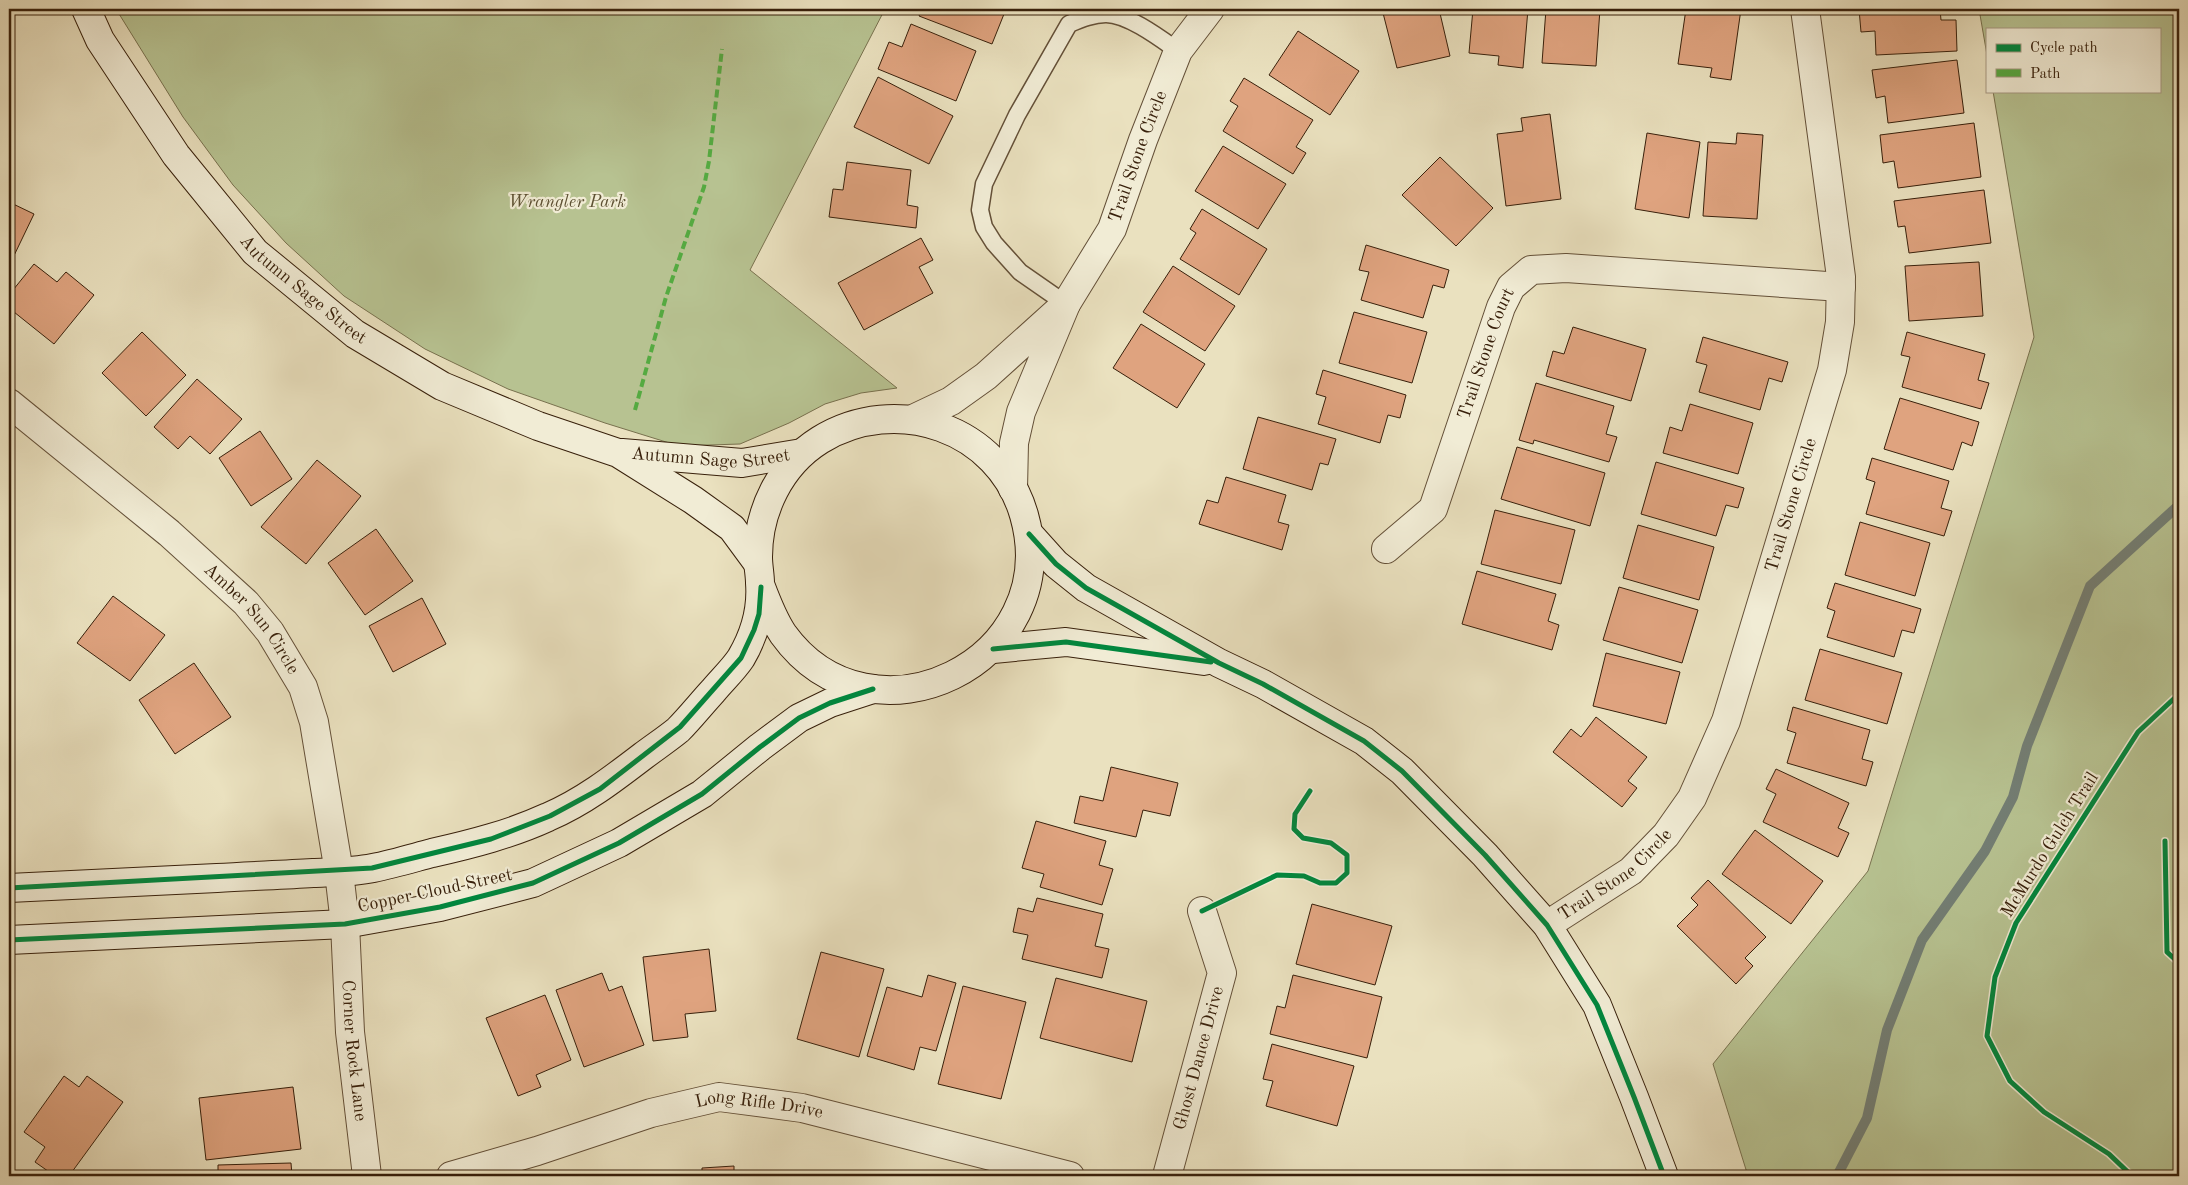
<svg xmlns="http://www.w3.org/2000/svg" width="2188" height="1185" font-family="'Old Standard TT',serif">
<style>
.green{fill:#b7c291;stroke:#78714e}
.lines{fill:none;stroke-linecap:round;stroke-linejoin:round}
.stream{stroke:#737e74;stroke-width:10}
.building{fill:#dfa37f;stroke:#38200b}
.lane-casing{stroke:#645038;stroke-width:19}
.street-casing{stroke:#645038;stroke-width:30}
.secondary-casing{stroke:#38200b;stroke-width:30}
.lane{stroke:#f1ecd5;stroke-width:16}
.street{stroke:#f1ecd5;stroke-width:28}
.secondary{stroke:#f1ecd5;stroke-width:28}
.quiet{stroke:#55aa41;stroke-width:4;stroke-dasharray:8 4;stroke-linecap:butt}
.cycleway-casing{stroke:#f1ecd5;stroke-width:8}
.cycleway{stroke:#00873e;stroke-width:5}
.labels{text-anchor:middle;dominant-baseline:central;stroke-width:4.5;stroke-linejoin:round;paint-order:stroke}
.street-label{font-size:18px;fill:#38200b;stroke:#f1ecd5}
.park-label{font-size:18px;font-style:italic;fill:#5e5133;stroke:#f1ecd5}
</style>
<rect width="100%" height="100%" fill="#eae1bf"/>
<filter id="stains"><feTurbulence type="fractalNoise" baseFrequency=".004" numOctaves="4"/><feColorMatrix values="0 0 0 0 .2 0 0 0 0 .09 0 0 0 0 .02 0 0 0 .5 -.17"/></filter>
<radialGradient id="worn" r=".72"><stop offset=".6" stop-color="#630" stop-opacity="0"/><stop offset="1" stop-color="#630" stop-opacity=".3"/></radialGradient>
<g class="green">
<path d="M 116,9 L 885,9 L 750,270 L 897,388 L 861,393 L 825,404 L 789,423 L 740,444 L 679,446 L 605,423 L 508,389 L 425,349 L 344,296 L 286,243 L 233,185 L 183,117 Z"/>
<path d="M 1979,9 L 2179,9 L 2179,1176 L 1748,1176 L 1713,1064 L 1868,871 L 2034,337 L 1993,91 L 2159,91 L 2159,29 L 1987,29 L 1987,55 Z"/>
</g>
<g class="lines">
<path class="stream" d="M 1837,1176 L 1867,1118 L 1887,1030 L 1922,940 L 1985,851 L 2013,797 L 2027,746 L 2090,586 L 2179,505"/>
</g>
<g class="building">
<path d="M 922,9 L 1006,9 L 992,44 L 919,16 Z"/>
<path d="M 1382,9 L 1439,9 L 1450,56 L 1397,68 Z"/>
<path d="M 1473,9 L 1528,9 L 1523,68 L 1498,65 L 1499,56 L 1469,53 Z"/>
<path d="M 1546,9 L 1600,9 L 1596,66 L 1542,63 Z"/>
<path d="M 1686,9 L 1741,9 L 1731,80 L 1710,77 L 1712,68 L 1678,64 Z"/>
<path d="M 1859,9 L 1940,9 L 1941,20 L 1956,20 L 1957,51 L 1876,55 L 1875,31 L 1861,32 Z"/>
<path d="M 911,24 L 976,51 L 956,101 L 878,69 L 889,42 L 902,47 Z"/>
<path d="M 1298,31 L 1359,71 L 1330,115 L 1269,75 Z"/>
<path d="M 1957,60 L 1964,113 L 1888,123 L 1885,96 L 1876,98 L 1872,70 Z"/>
<path d="M 878,77 L 953,116 L 929,164 L 854,127 Z"/>
<path d="M 1244,78 L 1313,120 L 1296,147 L 1306,153 L 1293,174 L 1223,131 L 1238,106 L 1230,101 Z"/>
<path d="M 1550,114 L 1561,199 L 1506,206 L 1497,134 L 1523,131 L 1521,118 Z"/>
<path d="M 1974,123 L 1981,177 L 1898,188 L 1894,161 L 1883,163 L 1880,135 Z"/>
<path d="M 1647,133 L 1700,142 L 1689,218 L 1635,209 Z"/>
<path d="M 1737,133 L 1763,135 L 1757,219 L 1703,216 L 1708,142 L 1736,144 Z"/>
<path d="M 1223,146 L 1286,184 L 1258,229 L 1195,191 Z"/>
<path d="M 1440,157 L 1493,208 L 1456,246 L 1402,195 Z"/>
<path d="M 847,162 L 911,170 L 907,205 L 918,207 L 916,228 L 829,217 L 833,189 L 843,190 Z"/>
<path d="M 1984,190 L 1991,243 L 1909,253 L 1905,226 L 1898,227 L 1894,201 Z"/>
<path d="M 9,202 L 34,214 L 9,266 Z"/>
<path d="M 1202,209 L 1267,249 L 1239,295 L 1180,259 L 1196,233 L 1190,229 Z"/>
<path d="M 921,238 L 933,260 L 919,267 L 933,293 L 864,330 L 838,283 Z"/>
<path d="M 1366,245 L 1449,270 L 1444,288 L 1433,285 L 1423,318 L 1361,300 L 1369,272 L 1359,270 Z"/>
<path d="M 1979,262 L 1983,316 L 1909,321 L 1905,266 Z"/>
<path d="M 34,264 L 57,282 L 66,272 L 94,295 L 54,344 L 9,308 L 9,295 Z"/>
<path d="M 1173,266 L 1235,306 L 1205,351 L 1143,312 Z"/>
<path d="M 1354,312 L 1427,332 L 1412,383 L 1339,363 Z"/>
<path d="M 1141,324 L 1205,364 L 1177,408 L 1113,368 Z"/>
<path d="M 1573,327 L 1646,349 L 1631,401 L 1546,376 L 1553,351 L 1564,354 Z"/>
<path d="M 142,332 L 186,375 L 146,416 L 102,373 Z"/>
<path d="M 1907,332 L 1985,354 L 1978,380 L 1989,383 L 1981,409 L 1902,387 L 1910,357 L 1901,355 Z"/>
<path d="M 1703,337 L 1788,362 L 1782,382 L 1769,378 L 1760,410 L 1699,392 L 1707,365 L 1696,362 Z"/>
<path d="M 1323,370 L 1406,395 L 1400,418 L 1388,415 L 1380,443 L 1318,424 L 1326,397 L 1316,394 Z"/>
<path d="M 197,379 L 242,419 L 210,454 L 190,436 L 178,449 L 154,427 Z"/>
<path d="M 1536,383 L 1614,406 L 1606,434 L 1617,437 L 1609,462 L 1534,440 L 1533,444 L 1519,440 Z"/>
<path d="M 1900,398 L 1979,422 L 1972,446 L 1962,442 L 1953,470 L 1884,449 Z"/>
<path d="M 1690,404 L 1753,423 L 1738,474 L 1663,453 L 1670,427 L 1682,431 Z"/>
<path d="M 1258,417 L 1336,439 L 1328,465 L 1320,463 L 1312,490 L 1243,469 Z"/>
<path d="M 260,431 L 292,479 L 251,506 L 219,458 Z"/>
<path d="M 1517,447 L 1605,473 L 1590,526 L 1501,499 Z"/>
<path d="M 1872,458 L 1949,481 L 1941,508 L 1952,511 L 1944,536 L 1866,514 L 1875,482 L 1866,479 Z"/>
<path d="M 317,460 L 361,496 L 306,564 L 261,527 Z"/>
<path d="M 1656,462 L 1744,488 L 1738,508 L 1726,505 L 1716,536 L 1641,514 Z"/>
<path d="M 1226,477 L 1286,495 L 1278,522 L 1289,525 L 1282,550 L 1199,524 L 1207,500 L 1218,503 Z"/>
<path d="M 1495,510 L 1575,530 L 1561,584 L 1481,564 Z"/>
<path d="M 1860,522 L 1930,543 L 1915,596 L 1845,575 Z"/>
<path d="M 1638,525 L 1714,547 L 1699,600 L 1623,578 Z"/>
<path d="M 376,529 L 413,581 L 365,615 L 328,563 Z"/>
<path d="M 1477,571 L 1556,594 L 1548,621 L 1559,625 L 1552,650 L 1462,624 Z"/>
<path d="M 1835,583 L 1921,609 L 1914,633 L 1902,630 L 1894,657 L 1827,637 L 1835,611 L 1827,608 Z"/>
<path d="M 1619,587 L 1698,610 L 1682,663 L 1603,640 Z"/>
<path d="M 113,596 L 165,635 L 130,681 L 77,643 Z"/>
<path d="M 422,598 L 446,644 L 393,672 L 369,626 Z"/>
<path d="M 1820,649 L 1902,673 L 1887,724 L 1805,700 Z"/>
<path d="M 1606,653 L 1680,672 L 1666,724 L 1593,706 Z"/>
<path d="M 194,663 L 231,717 L 175,754 L 139,700 Z"/>
<path d="M 1793,707 L 1870,730 L 1862,759 L 1873,762 L 1866,786 L 1787,763 L 1796,733 L 1787,730 Z"/>
<path d="M 1596,717 L 1647,757 L 1628,781 L 1637,788 L 1622,807 L 1553,752 L 1571,729 L 1581,737 Z"/>
<path d="M 1111,767 L 1178,783 L 1170,816 L 1143,810 L 1136,837 L 1074,823 L 1080,796 L 1103,801 Z"/>
<path d="M 1776,769 L 1849,803 L 1838,828 L 1849,833 L 1838,857 L 1763,822 L 1776,794 L 1766,789 Z"/>
<path d="M 1036,821 L 1106,841 L 1099,865 L 1113,869 L 1102,905 L 1040,887 L 1044,874 L 1022,868 Z"/>
<path d="M 1755,830 L 1823,881 L 1791,924 L 1722,874 Z"/>
<path d="M 1708,880 L 1766,937 L 1745,958 L 1753,966 L 1736,984 L 1677,926 L 1698,905 L 1691,898 Z"/>
<path d="M 1037,898 L 1103,914 L 1095,946 L 1109,949 L 1102,978 L 1022,959 L 1028,935 L 1013,932 L 1018,908 L 1033,912 Z"/>
<path d="M 1312,904 L 1392,926 L 1375,985 L 1296,964 Z"/>
<path d="M 709,949 L 716,1011 L 685,1014 L 688,1037 L 653,1041 L 643,957 Z"/>
<path d="M 821,952 L 884,969 L 859,1057 L 797,1039 Z"/>
<path d="M 602,973 L 609,991 L 622,986 L 644,1045 L 584,1067 L 556,990 Z"/>
<path d="M 928,975 L 956,983 L 936,1051 L 920,1047 L 914,1070 L 867,1056 L 887,987 L 922,997 Z"/>
<path d="M 1293,975 L 1382,997 L 1367,1058 L 1270,1034 L 1277,1006 L 1285,1008 Z"/>
<path d="M 1056,978 L 1147,1001 L 1132,1062 L 1040,1038 Z"/>
<path d="M 963,986 L 1026,1002 L 1001,1099 L 938,1084 Z"/>
<path d="M 545,995 L 571,1060 L 536,1075 L 541,1087 L 518,1096 L 486,1018 Z"/>
<path d="M 1272,1044 L 1354,1066 L 1337,1126 L 1266,1106 L 1273,1081 L 1263,1079 Z"/>
<path d="M 64,1076 L 79,1087 L 87,1076 L 123,1102 L 69,1176 L 55,1176 L 35,1162 L 45,1147 L 24,1132 Z"/>
<path d="M 293,1087 L 301,1149 L 206,1160 L 199,1098 Z"/>
<path d="M 291,1163 L 292,1176 L 218,1176 L 218,1165 Z"/>
<path d="M 734,1166 L 734,1175 L 764,1173 L 764,1176 L 702,1176 L 702,1168 Z"/>
<path d="M 144,1171 L 145,1176 L 126,1176 Z"/>
</g>
<g class="lines">
<g class="lane-casing">
<path id="lane" d="M 1066,304 L 1020,272 L 994,243 L 984,227 L 980,210 L 984,184 L 1017,115 L 1069,24 C 1081,19 1093,14 1106,14 C 1128,14 1161,39 1178,51"/>
</g>
<g class="street-casing">
<g id="street">
<path id="s1" d="M 1066,304 L 1112,229 L 1143,140 L 1178,51 L 1210,9"/>
<path id="s2" d="M 9,403 L 169,533 L 246,603 L 270,632 L 303,687 L 314,722 L 339,872 L 345,924 L 350,1032 L 367,1176"/>
<path d="M 913,419 L 951,401 L 986,376 L 1066,304 L 1021,412 L 1014,443 L 1013,489"/>
<path id="s3" d="M 1386,549 L 1433,509 L 1501,307 L 1511,287 L 1531,270 L 1566,268 L 1841,287"/>
<path id="s4" d="M 1547,925 L 1631,871 L 1666,835 L 1692,798 L 1726,721 L 1832,370 L 1840,322 L 1841,277 L 1805,9"/>
<path id="s5" d="M 451,1176 L 537,1151 L 651,1113 L 719,1097 L 802,1108 L 1070,1176"/>
<path id="s6" d="M 1167,1176 L 1222,973 L 1202,911"/>
</g>
</g>
<g class="secondary-casing">
<g id="secondary">
<path id="s7" d="M 86,9 L 100,40 L 176,155 L 255,252 L 355,334 L 442,386 L 538,426 L 618,453 L 693,500 L 732,528 L 757,562"/>
<path id="s8" d="M 622,453 L 742,463 L 802,453"/>
<path d="M 1029,534 L 1056,564 L 1086,588 L 1219,663 L 1263,684 L 1364,741 L 1402,771 L 1485,855 L 1547,925 L 1597,1005 L 1634,1097 L 1664,1176"/>
<path d="M 993,649 L 1066,642 L 1204,661"/>
<path d="M 9,888 C 78,885 148,881 217,878 C 249,876 281,875 313,873 C 333,872 354,872 373,868 C 393,864 413,858 432,853 C 472,844 511,834 548,817 C 583,802 613,779 643,756 C 655,747 667,739 678,730 C 690,718 701,704 713,691 C 722,680 733,670 741,658 C 754,636 762,609 760,583 C 760,575 758,566 758,557 C 758,511 780,465 820,440 C 896,393 999,428 1024,515 C 1066,662 871,756 783,634 C 773,619 767,603 761,587"/>
<path d="M 9,940 L 345,924 L 440,907 L 533,883 L 619,843 L 702,794 L 760,747 L 799,718 L 830,703 L 873,689"/>
</g>
</g>
<use href="#lane" class="lane"/>
<use href="#street" class="street"/>
<use href="#secondary" class="secondary"/>
<path class="quiet" d="M 635,410 L 666,297 L 704,187 L 709,161 L 722,49"/>
<g class="cycleway-casing">
<g id="cycleway">
<path d="M 1029,534 L 1056,564 L 1086,588 L 1219,663 L 1263,684 L 1364,741 L 1402,771 L 1485,855 L 1547,925 L 1597,1005 L 1634,1097 L 1664,1176"/>
<path d="M 993,649 L 1066,642 L 1211,662"/>
<path d="M 2165,841 L 2167,952 L 2179,963"/>
<path d="M 9,888 L 372,868 L 491,839 L 550,816 L 600,789 L 680,727 L 741,658 L 754,630 L 759,614 L 761,587"/>
<path d="M 1202,911 L 1277,875 L 1304,876 L 1320,883 L 1336,883 L 1347,873 L 1347,855 L 1331,843 L 1303,838 L 1294,829 L 1295,814 L 1310,791"/>
<path d="M 9,940 L 345,924 L 440,907 L 533,883 L 619,843 L 702,794 L 760,747 L 799,718 L 830,703 L 873,689"/>
<path d="M 2132,1176 L 2109,1154 L 2044,1112 L 2010,1081 L 1987,1036 L 1995,977 L 2016,923 L 2138,732 L 2179,694"/>
</g>
</g>
<use href="#cycleway" class="cycleway"/>
</g>
<g class="labels">
<g class="street-label">
<text stroke="none"><textPath href="#s1" startOffset="165">Trail Stone Circle</textPath></text>
<text stroke="none"><textPath href="#s7" startOffset="358">Autumn Sage Street</textPath></text>
<text stroke="none"><textPath href="#s3" startOffset="226">Trail Stone Court</textPath></text>
<text stroke="none"><textPath href="#s8" startOffset="89">Autumn Sage Street</textPath></text>
<text stroke="none"><textPath href="#s4" startOffset="505">Trail Stone Circle</textPath></text>
<text stroke="none"><textPath href="#s2" startOffset="326">Amber Sun Circle</textPath></text>
<text transform="translate(2050 845) rotate(-58)">McMurdo Gulch Trail</text>
<text stroke="none"><textPath href="#s4" startOffset="85">Trail Stone Circle</textPath></text>
<text transform="translate(435 891) rotate(-12)">Copper Cloud Street</text>
<text stroke="none"><textPath href="#s2" startOffset="780">Corner Rock Lane</textPath></text>
<text stroke="none"><textPath href="#s6" startOffset="122">Ghost Dance Drive</textPath></text>
<text stroke="none"><textPath href="#s5" startOffset="320">Long Rifle Drive</textPath></text>
</g>
<g class="park-label">
<text x="567" y="202">Wrangler Park</text>
</g>
</g>
<rect width="2188" height="1185" fill="none" stroke="#eae1bf" stroke-width="30"/>
<rect x="10" y="10" width="2168" height="1165" fill="none" stroke="#38200b" stroke-width="2.5"/>
<rect x="15" y="15" width="2158" height="1155" fill="none" stroke="#38200b"/>
<rect x="1986" y="28" width="175" height="65" fill="#f1ecd5" stroke="#a79a84"/>
<rect x="1996" y="44" width="25" height="8" fill="#00873e" stroke="#a79a84"/>
<text x="2030" y="52" font-size="15" fill="#38200b">Cycle path</text>
<rect x="1996" y="69" width="25" height="8" fill="#55aa41" stroke="#a79a84"/>
<text x="2030" y="78" font-size="15" fill="#38200b">Path</text>
<rect width="100%" height="100%" filter="url(#stains)"/>
<rect width="100%" height="100%" fill="url(#worn)"/>
</svg>
